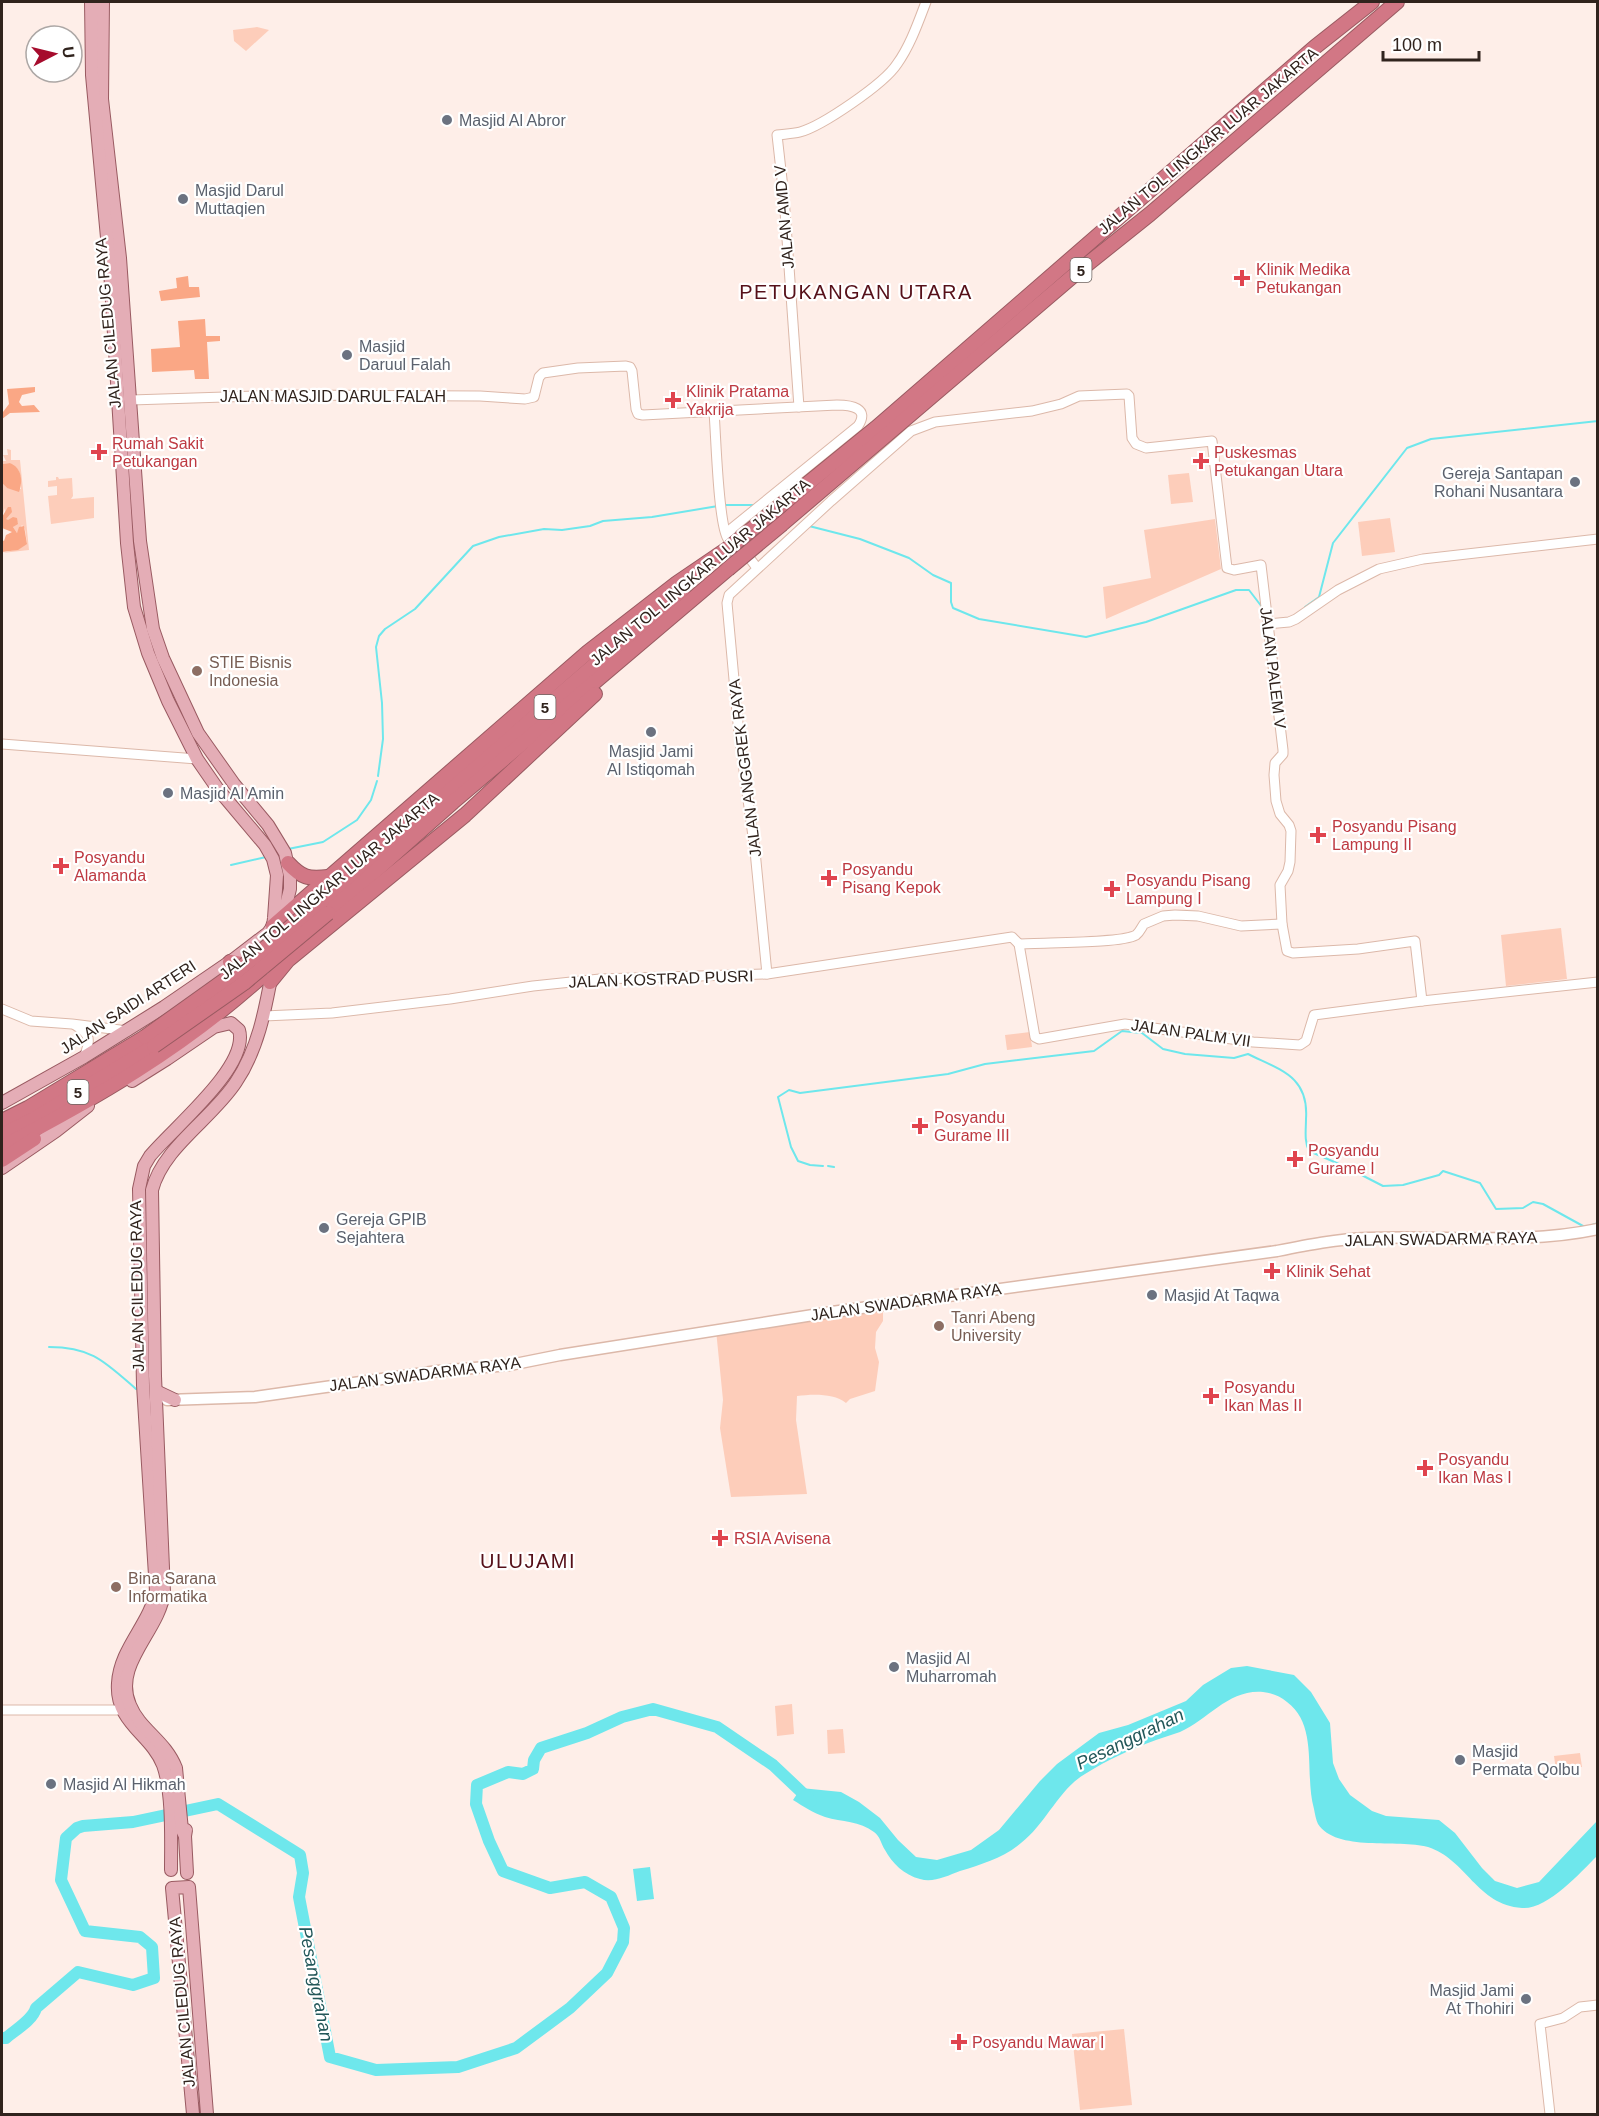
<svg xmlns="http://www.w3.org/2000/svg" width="1599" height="2116" font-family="Helvetica,sans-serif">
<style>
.green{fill:#fdcdba}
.forest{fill:#faa785}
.water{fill:#6ee7ec}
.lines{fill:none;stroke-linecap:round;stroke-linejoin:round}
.stream{stroke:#6ee7ec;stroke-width:2}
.river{stroke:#6ee7ec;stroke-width:12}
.tertiary-casing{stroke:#dcb8a9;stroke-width:11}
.secondary-casing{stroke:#dcb8a9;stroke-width:13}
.primary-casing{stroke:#995a61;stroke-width:14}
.motorway-casing{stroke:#995a61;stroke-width:16}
.tertiary{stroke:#fff;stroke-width:9}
.secondary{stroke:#fff;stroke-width:10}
.primary{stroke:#e4adb6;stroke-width:12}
.motorway{stroke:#d27785;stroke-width:14}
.motorway-bridge-casing{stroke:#995a61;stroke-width:16;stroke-linecap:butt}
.motorway-bridge{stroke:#d27785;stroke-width:14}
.worship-dot{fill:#6b7280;stroke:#fff;stroke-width:2}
.health-dot{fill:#e0444e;stroke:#fff;stroke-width:2}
.education-dot{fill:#8d6e63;stroke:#fff;stroke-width:2}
.labels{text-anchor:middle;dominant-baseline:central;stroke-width:4.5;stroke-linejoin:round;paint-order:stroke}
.shield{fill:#fff;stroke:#6e6561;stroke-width:1.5}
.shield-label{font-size:15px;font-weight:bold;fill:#30231d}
.worship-label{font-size:16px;fill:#5b616d;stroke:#fff;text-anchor:start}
.street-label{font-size:16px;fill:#30231d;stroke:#fff}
.health-label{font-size:16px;fill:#be3a42;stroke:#fff;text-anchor:start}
.education-label{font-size:16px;fill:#785e54;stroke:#fff;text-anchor:start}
.water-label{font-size:18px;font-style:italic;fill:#225759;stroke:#fff}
.quarter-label{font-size:20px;letter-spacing:1.5px;fill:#561019;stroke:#fff}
</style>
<rect width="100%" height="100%" fill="#feeee8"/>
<g class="green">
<path d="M 257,27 L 269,30 L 246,51 L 234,41 L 233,30 Z"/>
<path d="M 7,449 L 11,450 L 11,460 L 20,460 L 29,550 L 2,553 L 19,549 L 27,543 L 25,529 L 22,525 L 17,533 L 13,527 L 18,522 L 6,520 L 5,508 L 2,517 L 2,483 L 7,488 L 21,489 C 21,477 21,468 10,463 L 2,464 L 2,461 L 6,461 L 3,455 L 8,455 Z"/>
<path d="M 1189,473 L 1193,502 L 1171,504 L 1168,475 Z"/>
<path d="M 56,477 L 58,477 L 59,479 L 72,478 L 73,496 L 71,499 L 94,497 L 94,518 L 51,524 L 48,496 L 57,495 L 57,486 L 48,487 L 48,481 L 56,480 Z"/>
<path d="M 1390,518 L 1395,552 L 1362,556 L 1358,522 Z"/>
<path d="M 1215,519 L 1221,569 L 1106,619 L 1103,587 L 1151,578 L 1144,530 Z"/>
<path d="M 1561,928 L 1567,979 L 1506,986 L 1501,935 Z"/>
<path d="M 1030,1032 L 1032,1047 L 1007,1050 L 1005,1035 Z"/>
<path d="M 883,1305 L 883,1321 L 876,1332 L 875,1348 L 879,1362 L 875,1391 L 850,1399 L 846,1403 C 834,1393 812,1394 797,1396 L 796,1420 L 807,1494 L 731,1497 L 720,1428 L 723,1400 L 716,1330 Z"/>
<path d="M 792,1704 L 794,1734 L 777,1736 L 775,1706 Z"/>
<path d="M 843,1729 L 845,1753 L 828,1754 L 827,1730 Z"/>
<path d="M 1580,1753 L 1582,1767 L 1556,1770 L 1554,1756 Z"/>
<path d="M 1124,2029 L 1132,2105 L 1080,2110 L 1072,2034 Z"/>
</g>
<g class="forest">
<path d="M 188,276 L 189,287 L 199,287 L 200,297 L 161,301 L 159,291 L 177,288 L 176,278 Z"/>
<path d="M 205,319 L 206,336 L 220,336 L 220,341 L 207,342 L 209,379 L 195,379 L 194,370 L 152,372 L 151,349 L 180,347 L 178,321 Z"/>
<path d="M 35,387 L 35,392 L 22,395 L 19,402 L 22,406 L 34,405 L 40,412 L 10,413 L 2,419 L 3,412 L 9,404 L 7,389 Z"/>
<path d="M 10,463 C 22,468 23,481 19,492 L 7,488 L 2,483 L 2,464 Z"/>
<path d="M 8,507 L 11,507 L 12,512 L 6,519 L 8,520 L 13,517 L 17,518 L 18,524 L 13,527 L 17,533 L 19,527 L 24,526 L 27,544 L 18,550 L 2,552 L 2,540 L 4,541 L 6,535 L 12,532 L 2,528 L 2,517 Z"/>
</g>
<g class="water">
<path d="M 1247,1666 L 1294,1675 L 1311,1692 L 1330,1723 L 1333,1763 L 1339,1779 L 1350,1795 L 1372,1811 L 1386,1816 L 1439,1820 L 1455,1833 L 1482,1868 L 1495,1881 L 1517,1888 L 1539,1882 L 1597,1821 L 1597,1856 C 1580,1873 1547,1910 1522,1908 C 1477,1905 1466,1859 1428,1847 C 1398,1839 1336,1852 1318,1824 C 1316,1820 1315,1814 1314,1809 C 1304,1774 1319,1726 1287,1702 C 1280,1696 1272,1693 1263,1692 C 1229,1689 1209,1719 1180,1732 C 1172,1735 1164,1737 1156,1740 C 1131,1749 1107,1760 1085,1774 C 1058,1790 1046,1824 1021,1843 C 1003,1858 982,1864 960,1871 C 947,1876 933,1883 920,1879 C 904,1875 892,1863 885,1850 C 881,1844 880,1836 874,1832 C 860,1821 842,1822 825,1817 C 813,1813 803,1806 793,1800 L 801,1788 L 841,1792 L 859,1802 L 880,1818 L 898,1840 L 916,1857 L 937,1860 L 971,1850 L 999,1830 L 1040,1781 L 1057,1764 L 1099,1733 L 1128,1725 L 1186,1701 L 1203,1685 L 1231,1668 Z"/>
<path d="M 650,1867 L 654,1899 L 637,1901 L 633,1869 Z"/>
</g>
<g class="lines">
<g class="stream">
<path d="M 724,505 L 754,505"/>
<path d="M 809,526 L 860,539 L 909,558 L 933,575 L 951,583 L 951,602 L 953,608 L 979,619 L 1086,637 L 1146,622 L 1236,590 L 1249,590 L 1262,607"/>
<path d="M 1305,607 L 1319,597 L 1333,543 L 1407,448 L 1431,439 L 1598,421"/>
<path d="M 378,776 L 383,739 L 382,703 L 376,647 L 379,636 L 385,629 L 415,609 L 473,546 L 499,537 L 544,529 L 562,530 L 590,526 L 603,521 L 652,517 L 718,506"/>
<path d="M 288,849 L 323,842 L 357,820 L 371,800 L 377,781"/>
<path d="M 231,865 L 266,857"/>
<path d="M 823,1166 L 810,1165 L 798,1161 L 791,1147 L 778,1097 L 789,1090 L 800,1093 L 948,1074 L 985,1064 L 1094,1051 L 1122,1031 L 1142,1033 L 1163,1049 L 1185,1054 L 1234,1058 L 1248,1054 C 1280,1070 1309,1076 1306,1119 C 1306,1130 1304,1141 1309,1151 L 1346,1167 L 1383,1186 L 1403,1185 L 1439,1175 L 1443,1171 L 1480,1183 L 1496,1209 L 1523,1208 L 1533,1202 L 1543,1204 L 1583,1226 L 1586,1226"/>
<path d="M 828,1166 L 834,1167"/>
<path d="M 1592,1225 L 1598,1223"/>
<path d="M 49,1347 C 92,1347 105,1362 136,1389"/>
</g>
<path class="river" d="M 2,2038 L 6,2038 C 15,2030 33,2020 36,2008 L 78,1972 L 133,1985 L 154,1978 L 152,1947 L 140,1937 L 85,1931 L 61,1880 L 66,1838 L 77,1828 L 83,1826 L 133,1822 L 218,1804 L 300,1855 L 303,1873 L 299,1897 L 330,2057 L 376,2070 L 458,2067 L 516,2048 L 570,2008 L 607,1973 L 623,1942 L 624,1928 L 611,1897 L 585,1882 L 550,1888 L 503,1871 L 489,1841 L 476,1804 L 477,1785 L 508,1772 L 523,1774 L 533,1769 L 534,1760 L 541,1748 L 587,1733 L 622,1717 L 653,1709 L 717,1727 L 773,1765 L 811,1801"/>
<g class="tertiary-casing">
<g id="tertiary">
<path d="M 131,400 L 283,395 L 480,396 L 525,399 L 534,397 L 539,377 L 543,373 L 578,368 L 626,366 L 630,367 L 632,371 L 636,409 L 638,414 L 643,415 L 837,405 C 851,405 870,408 858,426 L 731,529 L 730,532 L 757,568"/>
<path d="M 799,407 L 784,197 L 777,135 C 784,134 792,134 800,132 C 822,126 884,84 897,64 C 910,46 918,23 926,2"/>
<path d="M 714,412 C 716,435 718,524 728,539"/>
<path d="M 1268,624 L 1289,622 L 1296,619 L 1338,590 L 1379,569 L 1423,559 L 1598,539"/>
<path d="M 2,744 L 197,759"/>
<path d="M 1019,944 L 1035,1037 L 1039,1039 L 1125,1024 L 1253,1042 L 1300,1045 L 1306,1041 L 1314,1015 L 1422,1001"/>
<path d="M 1019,944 C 1041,942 1120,944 1136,935 C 1140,932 1141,928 1144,924 L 1163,916 L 1175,915 L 1198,916 L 1241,926 L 1282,924"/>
<path d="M 767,974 L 755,851 L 739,734 L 727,603 L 729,595 L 831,501 L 911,431 L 935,422 L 1032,411 L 1061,404 L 1079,396 L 1127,394 L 1129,396 L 1132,438 L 1136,444 L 1146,448 L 1212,441 L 1227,568 L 1234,570 L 1261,565 L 1283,750 L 1283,754 L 1275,763 L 1274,775 L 1276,801 L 1280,814 L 1289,825 L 1291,831 L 1290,862 L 1288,871 L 1280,885 L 1282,924 L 1287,951 L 1293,953 L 1358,949 L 1415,941 L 1422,1001 L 1598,982"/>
<path d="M 2,1009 L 31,1021 L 72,1024 L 128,1031"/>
<path d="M 264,1016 L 332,1013 L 450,999 L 533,986 L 600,979 L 767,974 L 1012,937 L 1019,944"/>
<path d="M 75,1025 C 91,1035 91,1040 84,1057"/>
<path d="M 2,1710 L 128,1710"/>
<path d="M 1550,2114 L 1540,2024 L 1563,2018 L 1580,2007 L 1598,2005"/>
</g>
</g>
<g class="secondary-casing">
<path id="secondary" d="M 167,1400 L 255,1397 L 438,1371 L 510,1365 L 560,1355 L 832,1312 L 1277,1251 C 1307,1245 1337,1239 1368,1238 C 1445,1235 1522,1245 1598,1229"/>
</g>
<g class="primary-casing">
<g id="primary">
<path d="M 103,2 L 102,99 L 120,258 L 140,541 L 153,629 L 163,658 L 198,733 L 234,784 L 268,825 L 285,853 L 290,876 L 290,889 L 282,921"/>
<path d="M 132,1081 L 167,1059 L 214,1027 L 231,1023 L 239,1030 C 250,1066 172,1129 150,1156 L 144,1166 L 139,1189 L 143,1385 L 156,1591 C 150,1624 120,1648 118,1683 C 115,1723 151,1734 163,1765 C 173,1793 171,1840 171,1870"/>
<path d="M 2,1103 L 84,1057 L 164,1007 L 234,959 L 268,933 L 273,926 L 274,918 L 277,875 L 273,859 L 265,845 L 217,788 L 197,759 L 168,701 L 148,653 L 134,607 L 127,543 L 110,270 L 92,75 L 91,2"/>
<path d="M 2,1168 L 56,1131 L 88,1106"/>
<path d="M 156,1391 L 175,1400"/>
<path d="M 186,1830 L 185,1836 L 187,1873"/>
<path d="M 185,1836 L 182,1830 L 176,1768 C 165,1740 140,1730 130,1705 C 112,1664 160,1631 164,1592 L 155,1376 L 152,1190 C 163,1147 212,1119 236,1082 C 258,1049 265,1011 272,973"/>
<path d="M 193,2114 L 172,1888 L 189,1887 L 207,2114"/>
</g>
</g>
<g class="motorway-casing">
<g id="motorway">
<path d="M 774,511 L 876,428 L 1315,47 L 1372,2"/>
<path d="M 782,524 L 1080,270 L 1150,214 L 1397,2"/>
<path d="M 288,863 C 302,878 308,879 328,877"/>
<path d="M 322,901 L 438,799 L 683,589"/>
<path d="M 328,913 L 453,802 L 728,569"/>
<path d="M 273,926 L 588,652 L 677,583 L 730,547"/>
<path d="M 230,962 L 241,964 L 250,973"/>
<path d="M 270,982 L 288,960 L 465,815 L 595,694"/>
<path d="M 2,1121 L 28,1108 L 145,1037"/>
<path d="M 2,1135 L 34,1119 L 154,1046"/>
<path d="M 2,1147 C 96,1098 181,1049 261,977"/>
<path d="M 2,1160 L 34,1139"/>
</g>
</g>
<use href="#tertiary" class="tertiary"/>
<use href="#secondary" class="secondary"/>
<use href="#primary" class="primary"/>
<use href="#motorway" class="motorway"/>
<g class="motorway-bridge-casing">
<g id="motorway-bridge">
<path d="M 730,547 L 774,511"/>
<path d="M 728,569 L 782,524"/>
<path d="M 145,1037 L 236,972 L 322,901"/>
<path d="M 154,1046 L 244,983 L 328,913"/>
</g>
</g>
<use href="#motorway-bridge" class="motorway-bridge"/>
</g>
<g class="worship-dot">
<circle cx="447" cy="120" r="6"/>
<circle cx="183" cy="199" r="6"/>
<circle cx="347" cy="355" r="6"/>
<circle cx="1575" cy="482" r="6"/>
<circle cx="651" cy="732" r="6"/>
<circle cx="168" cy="793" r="6"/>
<circle cx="324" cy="1228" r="6"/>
<circle cx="1152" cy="1295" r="6"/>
<circle cx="894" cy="1667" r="6"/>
<circle cx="1460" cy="1760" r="6"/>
<circle cx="51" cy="1784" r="6"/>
<circle cx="1526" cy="1999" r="6"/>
</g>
<g class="health-dot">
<path d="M1239 269h6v6h6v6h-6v6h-6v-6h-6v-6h6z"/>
<path d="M670 391h6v6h6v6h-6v6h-6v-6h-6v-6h6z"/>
<path d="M96 443h6v6h6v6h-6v6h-6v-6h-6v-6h6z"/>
<path d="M1198 452h6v6h6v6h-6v6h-6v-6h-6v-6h6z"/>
<path d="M1315 826h6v6h6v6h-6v6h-6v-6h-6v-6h6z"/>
<path d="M58 857h6v6h6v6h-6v6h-6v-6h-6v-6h6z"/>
<path d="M826 869h6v6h6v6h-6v6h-6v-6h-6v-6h6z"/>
<path d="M1109 880h6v6h6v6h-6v6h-6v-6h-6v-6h6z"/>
<path d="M917 1117h6v6h6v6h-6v6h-6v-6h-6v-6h6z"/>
<path d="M1292 1150h6v6h6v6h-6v6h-6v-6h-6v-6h6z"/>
<path d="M1269 1262h6v6h6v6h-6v6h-6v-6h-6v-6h6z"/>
<path d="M1208 1387h6v6h6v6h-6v6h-6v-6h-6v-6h6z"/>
<path d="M1422 1459h6v6h6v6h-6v6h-6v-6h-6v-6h6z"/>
<path d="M717 1529h6v6h6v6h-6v6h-6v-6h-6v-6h6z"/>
<path d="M956 2033h6v6h6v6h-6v6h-6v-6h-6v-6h6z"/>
</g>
<g class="education-dot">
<circle cx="197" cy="671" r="6"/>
<circle cx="939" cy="1326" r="6"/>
<circle cx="116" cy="1587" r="6"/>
</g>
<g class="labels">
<g class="shield">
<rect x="1070.5" y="258" width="21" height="24" rx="4.5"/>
<rect x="534.5" y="695" width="21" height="24" rx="4.5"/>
<rect x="67.5" y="1080" width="21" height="24" rx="4.5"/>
</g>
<g class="shield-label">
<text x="1081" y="270">5</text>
<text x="545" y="707">5</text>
<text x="78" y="1092">5</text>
</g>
<g class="worship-label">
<text x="459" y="120">Masjid Al Abror</text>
<text x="195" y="190">Masjid Darul<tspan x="195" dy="18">Muttaqien</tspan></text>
<text x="359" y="346">Masjid<tspan x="359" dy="18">Daruul Falah</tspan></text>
<text x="1563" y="473" text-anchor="end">Gereja Santapan<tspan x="1563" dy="18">Rohani Nusantara</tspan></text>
<text x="651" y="751" text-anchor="middle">Masjid Jami<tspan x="651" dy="18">Al Istiqomah</tspan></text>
<text x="180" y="793">Masjid Al Amin</text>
<text x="336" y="1219">Gereja GPIB<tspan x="336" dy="18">Sejahtera</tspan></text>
<text x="1164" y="1295">Masjid At Taqwa</text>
<text x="906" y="1658">Masjid Al<tspan x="906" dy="18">Muharromah</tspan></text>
<text x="1472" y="1751">Masjid<tspan x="1472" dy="18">Permata Qolbu</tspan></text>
<text x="63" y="1784">Masjid Al Hikmah</text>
<text x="1514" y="1990" text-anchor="end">Masjid Jami<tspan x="1514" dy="18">At Thohiri</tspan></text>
</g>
<g class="street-label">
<text transform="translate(1208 141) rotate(-40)">JALAN TOL LINGKAR LUAR JAKARTA</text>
<text transform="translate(784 217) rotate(-95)">JALAN AMD V</text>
<text transform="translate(108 323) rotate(-95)">JALAN CILEDUG RAYA</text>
<text x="333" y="396">JALAN MASJID DARUL FALAH</text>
<text transform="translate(700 572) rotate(-40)">JALAN TOL LINGKAR LUAR JAKARTA</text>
<text transform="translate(1273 668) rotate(83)">JALAN PALEM V</text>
<text transform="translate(745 768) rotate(-97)">JALAN ANGGREK RAYA</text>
<text transform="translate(329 886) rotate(-40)">JALAN TOL LINGKAR LUAR JAKARTA</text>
<text transform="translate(661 979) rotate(-2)">JALAN KOSTRAD PUSRI</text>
<text transform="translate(128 1007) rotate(-33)">JALAN SAIDI ARTERI</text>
<text transform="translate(1191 1033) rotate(8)">JALAN PALM VII</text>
<text transform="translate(1441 1239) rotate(-1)">JALAN SWADARMA RAYA</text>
<text transform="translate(137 1286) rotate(-91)">JALAN CILEDUG RAYA</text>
<text transform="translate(906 1302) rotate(-8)">JALAN SWADARMA RAYA</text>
<text transform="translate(425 1374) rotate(-7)">JALAN SWADARMA RAYA</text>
<text transform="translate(182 2002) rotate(-95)">JALAN CILEDUG RAYA</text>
</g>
<g class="health-label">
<text x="1256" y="269">Klinik Medika<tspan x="1256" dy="18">Petukangan</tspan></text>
<text x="686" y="391">Klinik Pratama<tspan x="686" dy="18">Yakrija</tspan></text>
<text x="112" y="443">Rumah Sakit<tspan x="112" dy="18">Petukangan</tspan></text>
<text x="1214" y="452">Puskesmas<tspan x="1214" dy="18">Petukangan Utara</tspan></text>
<text x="1332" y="826">Posyandu Pisang<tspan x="1332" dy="18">Lampung II</tspan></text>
<text x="74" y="857">Posyandu<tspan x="74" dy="18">Alamanda</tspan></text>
<text x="842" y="869">Posyandu<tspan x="842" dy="18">Pisang Kepok</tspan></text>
<text x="1126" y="880">Posyandu Pisang<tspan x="1126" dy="18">Lampung I</tspan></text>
<text x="934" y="1117">Posyandu<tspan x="934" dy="18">Gurame III</tspan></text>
<text x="1308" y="1150">Posyandu<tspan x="1308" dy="18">Gurame I</tspan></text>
<text x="1286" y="1271">Klinik Sehat</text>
<text x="1224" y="1387">Posyandu<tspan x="1224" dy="18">Ikan Mas II</tspan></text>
<text x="1438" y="1459">Posyandu<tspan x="1438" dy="18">Ikan Mas I</tspan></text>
<text x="734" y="1538">RSIA Avisena</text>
<text x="972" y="2042">Posyandu Mawar I</text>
</g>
<g class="education-label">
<text x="209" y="662">STIE Bisnis<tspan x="209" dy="18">Indonesia</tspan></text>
<text x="951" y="1317">Tanri Abeng<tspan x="951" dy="18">University</tspan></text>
<text x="128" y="1578">Bina Sarana<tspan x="128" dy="18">Informatika</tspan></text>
</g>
<g class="water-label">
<text transform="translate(1130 1739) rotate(-26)">Pesanggrahan</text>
<text transform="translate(316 1984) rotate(79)">Pesanggrahan</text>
</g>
<g class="quarter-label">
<text x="856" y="292">PETUKANGAN UTARA</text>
<text x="528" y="1561">ULUJAMI</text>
</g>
</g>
<rect width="1599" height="2116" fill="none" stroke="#30231d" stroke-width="6"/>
<g transform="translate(54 54) rotate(83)"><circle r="28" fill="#ffffff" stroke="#aca7a5" stroke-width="1.5"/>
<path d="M0-4.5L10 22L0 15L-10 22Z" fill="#a60c2d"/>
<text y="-9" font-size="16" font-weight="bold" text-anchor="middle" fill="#30231d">U</text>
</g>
<path d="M1383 51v9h96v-9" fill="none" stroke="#30231d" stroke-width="3"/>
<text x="1392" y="51" font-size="18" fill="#30231d" stroke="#ffffff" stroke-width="4.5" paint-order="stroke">100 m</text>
</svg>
